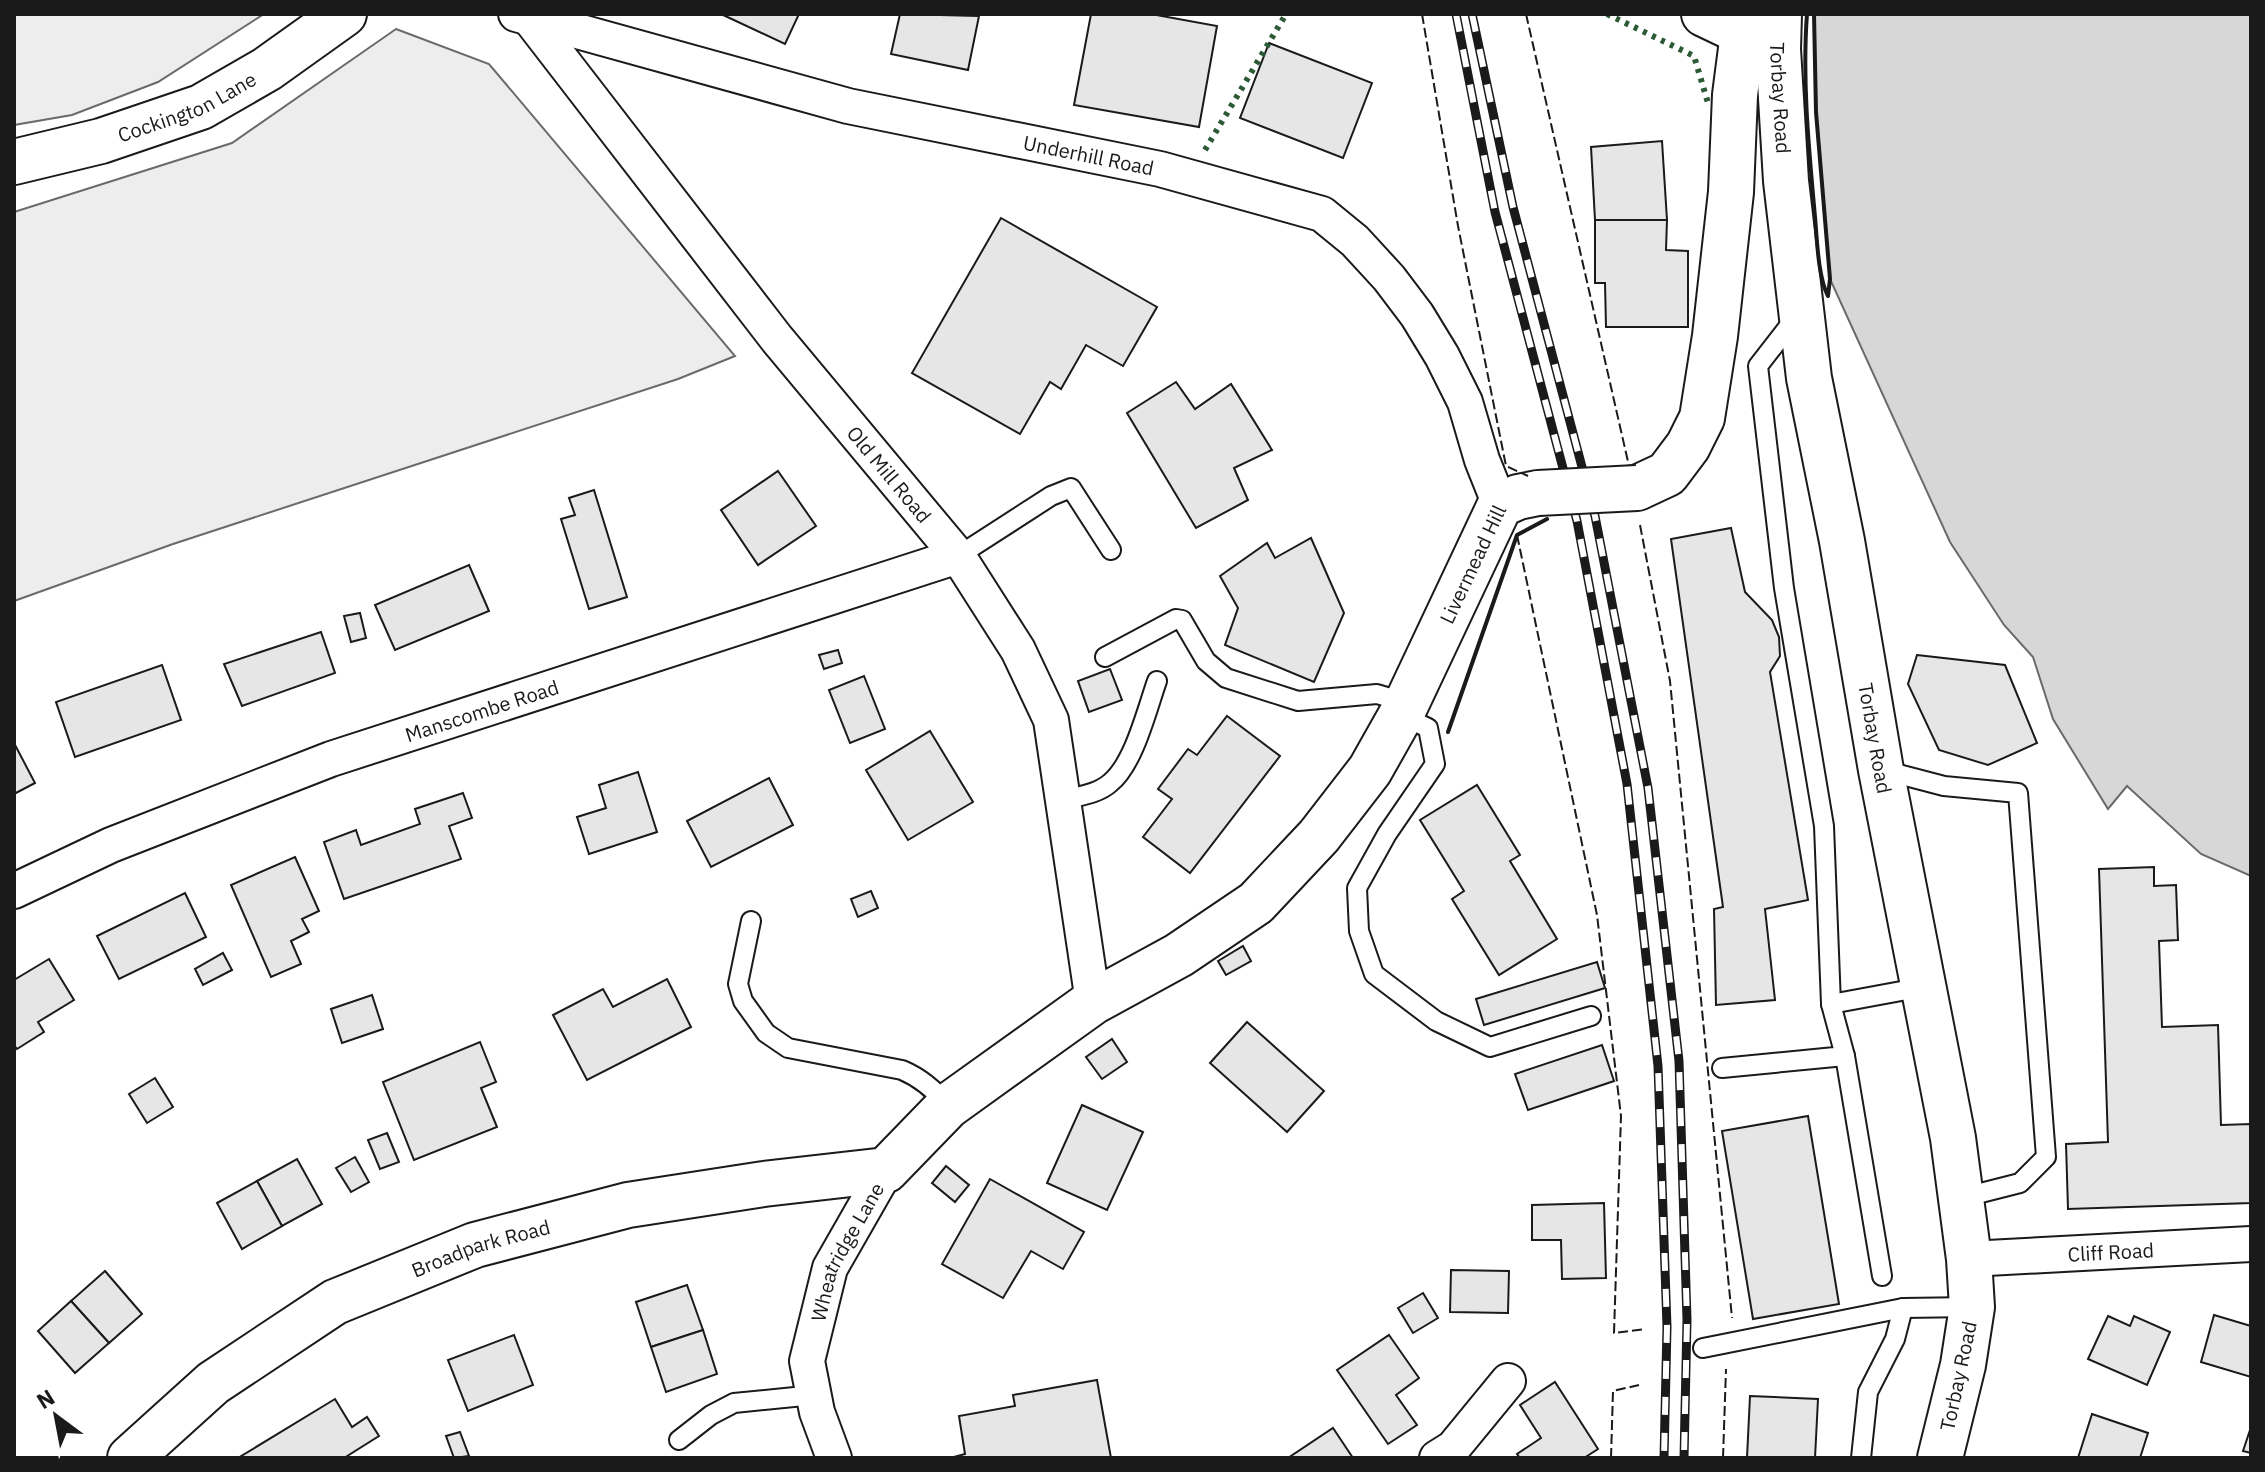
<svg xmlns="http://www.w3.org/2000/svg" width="2265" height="1472" font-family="'IBM Plex Sans',sans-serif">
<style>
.green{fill:#ededed;stroke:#6a6a6a;stroke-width:2}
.water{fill:#d7d7d7;stroke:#6a6a6a;stroke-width:2}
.building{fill:#e6e6e6;stroke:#1a1a1a;stroke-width:2}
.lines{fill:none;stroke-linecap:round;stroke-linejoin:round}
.lane-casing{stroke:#1a1a1a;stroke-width:22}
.street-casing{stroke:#1a1a1a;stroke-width:38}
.secondary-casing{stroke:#1a1a1a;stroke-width:48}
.primary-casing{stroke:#1a1a1a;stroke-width:48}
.lane{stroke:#fff;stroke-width:18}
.street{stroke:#fff;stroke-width:34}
.secondary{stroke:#fff;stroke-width:44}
.primary{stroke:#fff;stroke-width:44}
.rail-casing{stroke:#1a1a1a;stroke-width:9}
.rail{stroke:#fff;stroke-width:6;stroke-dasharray:18;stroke-linecap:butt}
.secondary-bridge-casing{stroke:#1a1a1a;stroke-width:48;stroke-linecap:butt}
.secondary-bridge{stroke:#fff;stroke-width:44}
.hedge{stroke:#2b5a34;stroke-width:6;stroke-dasharray:4 6;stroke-linecap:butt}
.fence{stroke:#1a1a1a;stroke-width:2;stroke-dasharray:10 4;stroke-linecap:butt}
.wall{stroke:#1a1a1a;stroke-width:4}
.labels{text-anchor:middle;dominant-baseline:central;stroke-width:6;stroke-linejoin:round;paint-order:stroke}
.street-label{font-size:20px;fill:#1a1a1a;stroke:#fff}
</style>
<rect width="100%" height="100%" fill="#fff"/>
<g class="green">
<path d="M 14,14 L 264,14 L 158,82 L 72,115 L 14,125 Z"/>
<path d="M 396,29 L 489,64 L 735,356 L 678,379 L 173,544 L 14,601 L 14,212 L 232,143 Z"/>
</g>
<path class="water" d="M 1814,14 L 2251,14 L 2251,876 L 2201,854 L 2127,786 L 2108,809 L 2053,719 L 2033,657 L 2004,625 L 1950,542 L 1830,279 L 1816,112 Z"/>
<g class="building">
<path d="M 721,14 L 799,14 L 785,44 Z"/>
<path d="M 900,14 L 979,16 L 968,70 L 891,54 Z"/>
<path d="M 1091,14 L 1151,14 L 1217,26 L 1199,127 L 1074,105 Z"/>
<path d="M 1269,43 L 1372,83 L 1343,158 L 1240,118 Z"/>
<path d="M 1662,141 L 1667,220 L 1595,220 L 1591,147 Z"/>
<path d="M 1001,218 L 1157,307 L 1123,366 L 1086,345 L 1061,389 L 1050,382 L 1020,434 L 912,373 Z"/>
<path d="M 1595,220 L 1667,220 L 1666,250 L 1688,251 L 1688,327 L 1606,327 L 1605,283 L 1595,283 Z"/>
<path d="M 1176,382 L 1195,409 L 1231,384 L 1272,450 L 1234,468 L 1248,500 L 1196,528 L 1127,413 Z"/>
<path d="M 778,471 L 816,526 L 758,565 L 721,510 Z"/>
<path d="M 594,490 L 627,597 L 589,609 L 561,519 L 575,515 L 569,498 Z"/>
<path d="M 1731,528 L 1745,592 L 1772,620 L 1779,637 L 1780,656 L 1770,672 L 1808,900 L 1765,909 L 1775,1000 L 1716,1005 L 1714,909 L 1723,907 L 1671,539 Z"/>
<path d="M 1311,538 L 1344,613 L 1314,682 L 1225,645 L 1238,608 L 1220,576 L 1267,543 L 1275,558 Z"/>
<path d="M 469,565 L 489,611 L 395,650 L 375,605 Z"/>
<path d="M 360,613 L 366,638 L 351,642 L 344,616 Z"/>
<path d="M 321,632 L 335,673 L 242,706 L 224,664 Z"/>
<path d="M 838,650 L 842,663 L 824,669 L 819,655 Z"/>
<path d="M 1917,655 L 2005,665 L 2037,743 L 1988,765 L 1939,750 L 1908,684 Z"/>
<path d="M 162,665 L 181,720 L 75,757 L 56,702 Z"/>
<path d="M 1110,669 L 1122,700 L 1089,712 L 1078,681 Z"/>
<path d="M 864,676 L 885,729 L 850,743 L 829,690 Z"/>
<path d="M 1227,716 L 1280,756 L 1190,873 L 1143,837 L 1172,799 L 1158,789 L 1188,749 L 1197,755 Z"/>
<path d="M 930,731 L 973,802 L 908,840 L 866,770 Z"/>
<path d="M 14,743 L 35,783 L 14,794 Z"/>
<path d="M 638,772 L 657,832 L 589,854 L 577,817 L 606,808 L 599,785 Z"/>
<path d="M 769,778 L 793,825 L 711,867 L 687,821 Z"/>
<path d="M 1477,785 L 1520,855 L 1510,861 L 1557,939 L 1499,975 L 1452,899 L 1464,891 L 1420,820 Z"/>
<path d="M 463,793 L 472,818 L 449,826 L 461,859 L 344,899 L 324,842 L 356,830 L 361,845 L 420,824 L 415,809 Z"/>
<path d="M 295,857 L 319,911 L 302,919 L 309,932 L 291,941 L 301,964 L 271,977 L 231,885 Z"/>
<path d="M 2154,867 L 2154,886 L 2176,885 L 2178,940 L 2159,941 L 2162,1027 L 2218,1025 L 2221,1125 L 2251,1124 L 2251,1203 L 2068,1209 L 2066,1144 L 2108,1142 L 2099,869 Z"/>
<path d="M 871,891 L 878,908 L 858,917 L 851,899 Z"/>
<path d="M 185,893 L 206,937 L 119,979 L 97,936 Z"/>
<path d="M 1243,946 L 1251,961 L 1226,975 L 1218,961 Z"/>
<path d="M 223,953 L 232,970 L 203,985 L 195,969 Z"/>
<path d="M 49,959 L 74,1000 L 38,1022 L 44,1032 L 17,1049 L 14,1045 L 14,980 Z"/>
<path d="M 1597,962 L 1605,988 L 1484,1025 L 1476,999 Z"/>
<path d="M 667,979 L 691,1027 L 587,1080 L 553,1015 L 603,989 L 613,1007 Z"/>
<path d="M 372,995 L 383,1029 L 342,1043 L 331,1009 Z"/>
<path d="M 1247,1022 L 1324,1091 L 1287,1132 L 1210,1063 Z"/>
<path d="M 1112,1039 L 1127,1062 L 1102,1079 L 1086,1057 Z"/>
<path d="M 480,1042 L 496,1082 L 481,1088 L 497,1127 L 414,1160 L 383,1082 Z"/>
<path d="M 1602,1045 L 1614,1081 L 1528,1110 L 1515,1074 Z"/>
<path d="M 155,1078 L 173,1107 L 147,1123 L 129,1094 Z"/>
<path d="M 1082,1105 L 1143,1132 L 1107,1210 L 1047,1183 Z"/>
<path d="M 1808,1116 L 1839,1304 L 1753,1319 L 1722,1131 Z"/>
<path d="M 387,1133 L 399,1162 L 380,1169 L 368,1140 Z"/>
<path d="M 355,1157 L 369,1182 L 351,1192 L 336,1168 Z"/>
<path d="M 297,1159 L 322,1204 L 282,1226 L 257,1181 Z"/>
<path d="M 946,1166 L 969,1185 L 955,1202 L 932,1183 Z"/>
<path d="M 990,1179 L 1084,1232 L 1063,1269 L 1031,1251 L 1003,1298 L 942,1264 Z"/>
<path d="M 257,1181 L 282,1226 L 242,1249 L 217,1203 Z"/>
<path d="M 1604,1203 L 1606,1278 L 1562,1279 L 1561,1240 L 1532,1240 L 1532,1205 Z"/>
<path d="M 1451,1270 L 1509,1271 L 1508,1313 L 1450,1312 Z"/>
<path d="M 105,1271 L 142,1314 L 109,1343 L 71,1301 Z"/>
<path d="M 687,1285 L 703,1330 L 651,1347 L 636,1302 Z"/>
<path d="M 1423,1293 L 1438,1318 L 1413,1333 L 1398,1308 Z"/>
<path d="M 71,1301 L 109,1343 L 75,1373 L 38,1331 Z"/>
<path d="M 2214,1315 L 2251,1326 L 2251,1377 L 2201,1362 Z"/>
<path d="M 2108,1316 L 2130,1326 L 2134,1316 L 2170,1332 L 2147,1385 L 2088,1359 Z"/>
<path d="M 703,1330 L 717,1374 L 666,1392 L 651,1347 Z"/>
<path d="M 514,1335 L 533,1385 L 468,1411 L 448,1360 Z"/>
<path d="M 1389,1335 L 1419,1378 L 1396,1395 L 1417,1425 L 1388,1444 L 1337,1370 Z"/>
<path d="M 1097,1380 L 1111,1458 L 950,1458 L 965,1454 L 959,1416 L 1015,1406 L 1013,1395 Z"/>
<path d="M 1555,1382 L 1598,1449 L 1584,1458 L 1520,1458 L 1517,1454 L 1541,1438 L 1520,1405 Z"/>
<path d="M 1750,1396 L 1818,1399 L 1815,1458 L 1747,1458 Z"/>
<path d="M 335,1399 L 352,1427 L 367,1417 L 379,1436 L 344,1458 L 238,1458 Z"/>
<path d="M 2092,1414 L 2148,1433 L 2140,1458 L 2078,1458 Z"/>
<path d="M 2251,1427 L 2251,1453 L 2243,1451 Z"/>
<path d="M 1333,1428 L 1353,1458 L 1288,1458 Z"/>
<path d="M 460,1432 L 469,1456 L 454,1458 L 446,1436 Z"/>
</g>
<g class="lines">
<g class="lane-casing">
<g id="lane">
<path d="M 1796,317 L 1758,366 L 1784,588 L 1824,826 L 1831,1004"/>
<path d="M 958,556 L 1051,496 L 1071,488 L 1111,550"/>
<path d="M 1105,657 L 1176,619 L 1182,620 L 1206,661 L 1226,678 L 1298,701 L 1377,694 L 1407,703"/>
<path d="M 1401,715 L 1428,728 L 1435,764 L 1387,834 L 1357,888 L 1359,931 L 1374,974 L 1436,1021 L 1490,1047 L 1591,1016"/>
<path d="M 1883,770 L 1944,786 L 2018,793 L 2046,1157 L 2020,1183 L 1961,1198"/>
<path d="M 1063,800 C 1078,796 1098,794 1110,783 C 1134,764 1147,709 1157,681"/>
<path d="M 751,921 L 738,984 L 743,1001 L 766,1033 L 788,1048 L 902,1070 C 921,1078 935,1090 948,1106"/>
<path d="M 1845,1056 L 1882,1276"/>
<path d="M 1722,1068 L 1845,1056 L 1831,1004 L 1923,987"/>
<path d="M 1703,1348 L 1903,1308 L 1972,1307"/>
<path d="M 679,1440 L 711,1415 L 734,1403 L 814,1395"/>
<path d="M 1861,1458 L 1868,1392 L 1895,1339 L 1903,1308"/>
</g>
</g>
<g class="street-casing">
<g id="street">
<path id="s1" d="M 516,14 L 848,106 L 1160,169 L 1322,214 L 1355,241 L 1389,278 L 1417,315 L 1442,356 L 1465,402 L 1482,460 L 1500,505"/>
<path id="s2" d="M 530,19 L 777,339 L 958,556 L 1018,650 L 1051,720 L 1093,1002"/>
<path id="s3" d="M 14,891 L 111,845 L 331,759 L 958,556"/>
<path id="s4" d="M 1969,1259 L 2251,1244"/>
<path id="s5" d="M 834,1458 L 817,1412 L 807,1361 L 830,1268 L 886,1170"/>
<path d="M 1437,1458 L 1453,1448 L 1508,1381"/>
</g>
</g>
<g class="secondary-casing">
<g id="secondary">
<path d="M 1704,14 L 1769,45"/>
<path id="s6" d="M 14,162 L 101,141 L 201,107 L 267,69 L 344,14"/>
<path d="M 1637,488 L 1667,474 L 1688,446 L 1702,418 L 1715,336 L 1731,192 L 1735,95 L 1743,33"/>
<path id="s7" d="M 130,1458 L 213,1383 L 335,1302 L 475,1245 L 628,1205 L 764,1184 L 886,1170 L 948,1106 L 1093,1002 L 1179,955 L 1256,903 L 1319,836 L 1370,770 L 1401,715 L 1500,505 L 1518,497 L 1538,493"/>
</g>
</g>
<g class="primary-casing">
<g id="primary">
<path id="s8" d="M 1779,14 L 1778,49 L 1786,181 L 1809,378 L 1842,541 L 1881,770 L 1953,1138 L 1969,1259 L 1972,1307 L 1963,1365 L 1940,1458"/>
</g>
</g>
<use href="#lane" class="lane"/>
<use href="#street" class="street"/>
<use href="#secondary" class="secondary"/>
<use href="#primary" class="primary"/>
<g class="rail-casing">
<g id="rail">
<path d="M 1456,14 L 1495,212 L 1577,521 L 1627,784 L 1658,1066 L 1667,1327 L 1664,1458"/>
<path d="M 1472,14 L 1513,207 L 1595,516 L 1648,788 L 1679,1061 L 1687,1320 L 1684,1458"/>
</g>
</g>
<use href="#rail" class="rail"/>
<g class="secondary-bridge-casing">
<path id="secondary-bridge" d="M 1538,493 L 1637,488"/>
</g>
<use href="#secondary-bridge" class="secondary-bridge"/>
<g class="hedge">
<path d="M 1607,14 L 1694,56 L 1708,103"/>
<path d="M 1205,150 L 1286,14"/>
</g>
<g class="fence">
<path d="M 1422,14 L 1458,226 L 1506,466 L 1528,476"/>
<path d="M 1526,14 L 1629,466"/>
<path d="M 1640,525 L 1670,681 L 1732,1318"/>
<path d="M 1517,535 L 1597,915 L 1621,1116 L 1614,1333 L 1645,1329"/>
<path d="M 1611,1458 L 1613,1391 L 1639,1385"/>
<path d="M 1723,1458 L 1726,1369"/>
</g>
<g class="wall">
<path d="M 1807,14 C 1802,81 1809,150 1815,217 C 1817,239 1818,277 1828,296 L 1830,279 L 1816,112 L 1814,14"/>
<path d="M 1448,732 L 1517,535 L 1547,519"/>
</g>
</g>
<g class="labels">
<g class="street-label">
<text stroke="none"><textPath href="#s8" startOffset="84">Torbay Road</textPath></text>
<text stroke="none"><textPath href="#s6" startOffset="182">Cockington Lane</textPath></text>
<text stroke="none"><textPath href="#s1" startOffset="590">Underhill Road</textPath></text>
<text stroke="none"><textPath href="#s2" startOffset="580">Old Mill Road</textPath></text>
<text stroke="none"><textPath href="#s7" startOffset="1692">Livermead Hill</textPath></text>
<text stroke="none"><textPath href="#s3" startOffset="502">Manscombe Road</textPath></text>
<text stroke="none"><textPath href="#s8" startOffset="732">Torbay Road</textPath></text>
<text stroke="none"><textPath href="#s7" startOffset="414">Broadpark Road</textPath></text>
<text stroke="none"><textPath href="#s4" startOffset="142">Cliff Road</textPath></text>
<text stroke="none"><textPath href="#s5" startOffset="218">Wheatridge Lane</textPath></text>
<text transform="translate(1958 1376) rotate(-78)">Torbay Road</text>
</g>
</g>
<rect width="2265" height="1472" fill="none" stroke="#1a1a1a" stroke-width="32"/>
<g transform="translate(56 1416) rotate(328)" stroke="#ffffff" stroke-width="6" paint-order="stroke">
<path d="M0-6L14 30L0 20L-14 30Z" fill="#1a1a1a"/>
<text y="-12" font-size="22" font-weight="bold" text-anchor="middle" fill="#1a1a1a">N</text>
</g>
</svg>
